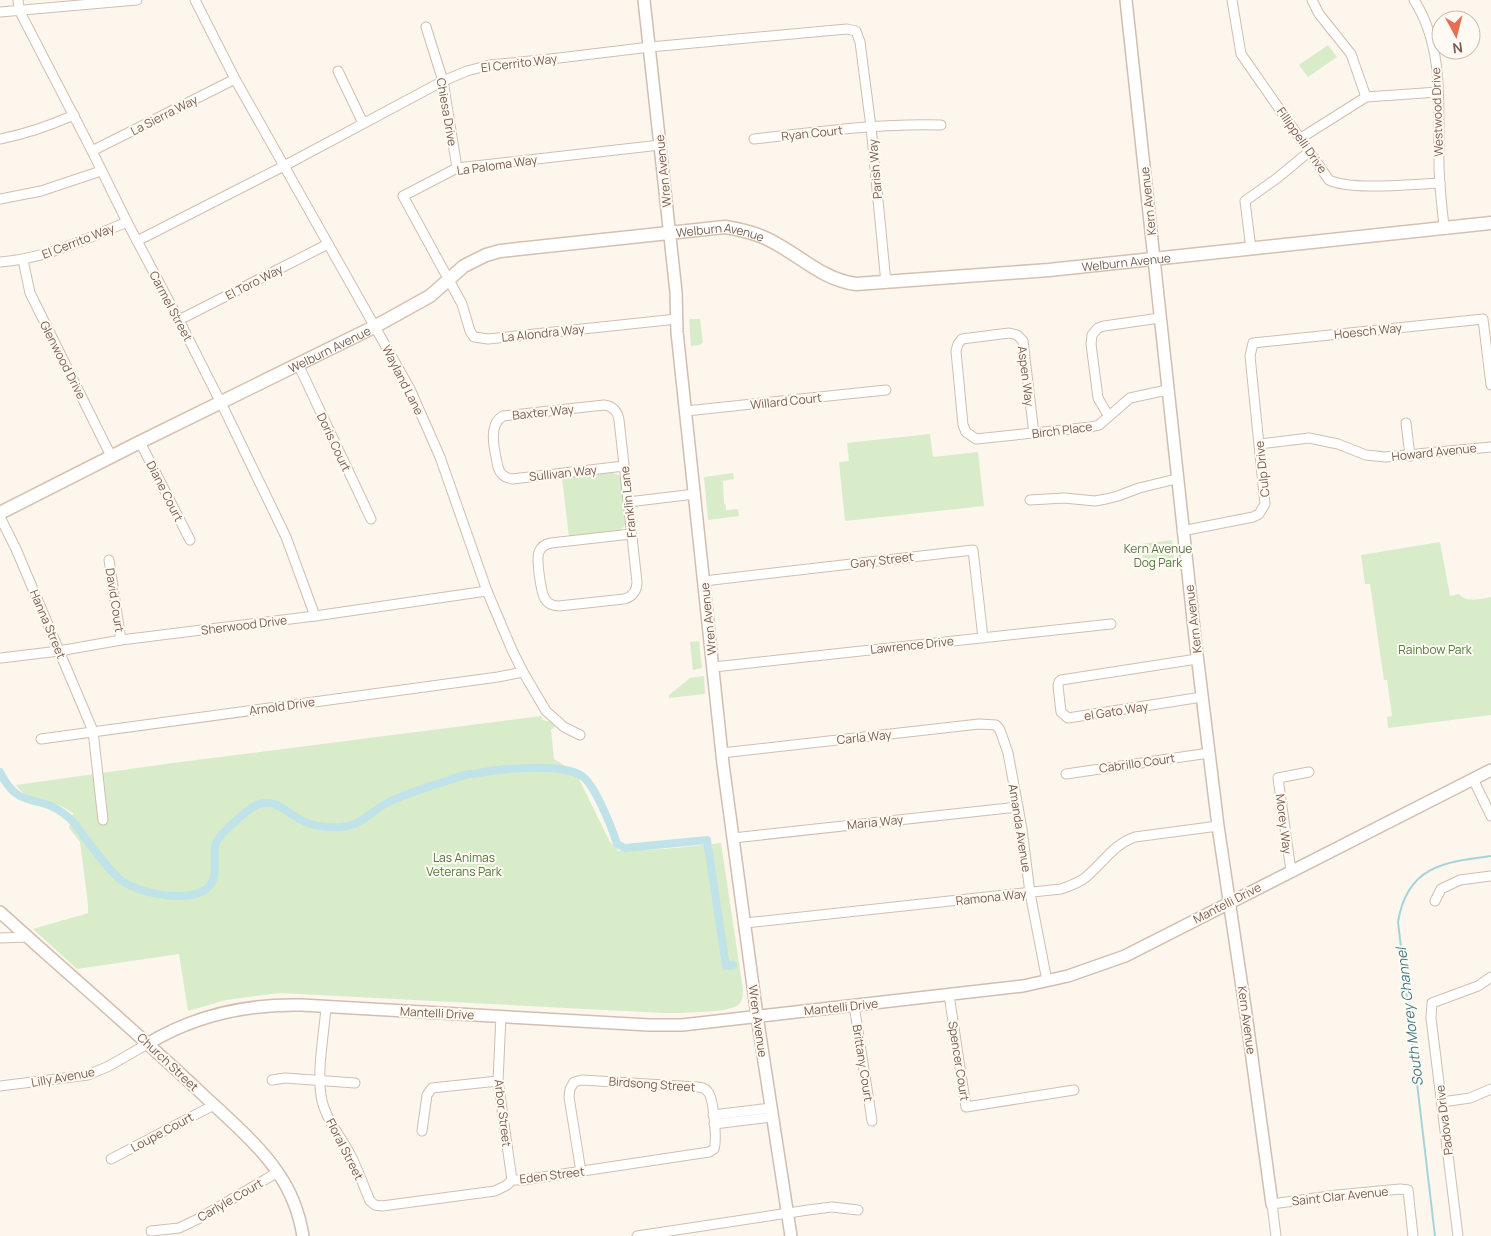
<svg xmlns="http://www.w3.org/2000/svg" width="1491" height="1236" font-family="Manrope,sans-serif">
<style>
.green{fill:#d8ecc9}
.lines{fill:none;stroke-linecap:round;stroke-linejoin:round}
.stream{stroke:#a5d3da;stroke-width:2}
.canal{stroke:#bfe3e8;stroke-width:8}
.minor-casing{stroke:#d1beb0;stroke-width:11}
.tertiary-casing{stroke:#d1beb0;stroke-width:14}
.secondary-casing{stroke:#d6c0b0;stroke-width:15}
.minor{stroke:#fff;stroke-width:9}
.tertiary{stroke:#fff;stroke-width:11}
.secondary{stroke:#fff;stroke-width:12}
.labels{text-anchor:middle;dominant-baseline:central;stroke-width:4;stroke-linejoin:round;paint-order:stroke}
.street-label{font-size:12px;fill:#7a5c4d;stroke:#fffaf3}
.park-label{font-size:12px;fill:#537a41;stroke:#fffaf3}
.water-label{font-size:14px;font-style:italic;fill:#437c86;stroke:#fffaf3}
</style>
<rect width="100%" height="100%" fill="#fdf6ec"/>
<g class="green">
<path d="M 1328,45 L 1337,57 L 1308,77 L 1299,65 Z"/>
<path d="M 689,319 L 700,319 L 703,342 L 700,345 L 691,346 Z"/>
<path d="M 930,434 L 933,457 L 978,452 L 984,506 L 845,521 L 839,462 L 849,461 L 847,443 Z"/>
<path d="M 610,472 L 618,475 L 621,480 L 626,522 L 624,527 L 619,531 L 569,537 L 562,478 Z"/>
<path d="M 733,473 L 734,479 L 723,481 L 724,504 L 726,505 L 726,510 L 738,509 L 739,516 L 708,520 L 704,477 Z"/>
<path d="M 1172,540 L 1175,565 L 1144,569 L 1141,544 Z"/>
<path d="M 1440,542 L 1450,596 L 1459,594 C 1467,603 1480,599 1491,597 L 1491,715 L 1388,728 L 1387,717 L 1392,716 L 1387,680 L 1384,680 L 1370,584 L 1365,584 L 1361,555 Z"/>
<path d="M 699,641 L 702,668 L 693,670 L 690,642 Z"/>
<path d="M 704,676 L 705,694 L 669,698 L 669,695 L 690,678 Z"/>
<path d="M 541,716 L 543,720 L 552,722 L 556,726 L 551,730 L 554,759 L 570,769 L 578,777 L 610,842 L 619,851 L 664,849 L 721,843 L 743,990 C 743,996 743,1001 738,1005 C 728,1013 677,1013 663,1013 L 280,993 L 226,1000 L 188,1011 L 179,954 L 77,969 L 33,929 L 88,913 L 88,904 L 80,842 L 69,828 L 73,813 C 69,811 64,807 59,805 C 39,798 32,805 16,785 L 173,763 Z"/>
</g>
<g class="lines">
<path class="stream" d="M 1435,1236 L 1398,922 C 1407,866 1444,862 1491,856"/>
<g class="canal">
<path d="M 0,772 C 19,811 37,793 63,813 C 73,820 78,828 85,838 C 94,850 112,873 122,881 C 135,890 157,895 173,896 C 183,896 197,896 206,889 C 221,878 211,858 216,843 C 219,834 248,809 257,805 C 275,797 287,813 301,820 C 313,826 328,828 341,827 C 361,826 371,811 387,803 C 404,794 422,789 440,783 C 450,780 459,776 469,774"/>
<path d="M 473,774 C 497,769 562,762 582,776 C 595,785 612,828 617,844 L 625,848 L 707,840 L 726,966 L 733,965"/>
</g>
<g class="minor-casing">
<g id="minor">
<path d="M 18,0 L 19,10 L 92,151 L 127,222 L 179,320 L 226,413 L 286,537 L 315,616"/>
<path d="M 195,0 L 235,79 L 410,389 L 440,457 L 487,591 L 512,650 L 523,672 L 546,711 L 564,727 L 580,735"/>
<path d="M 1232,0 L 1241,54 L 1329,180 C 1352,191 1412,184 1440,183"/>
<path d="M 1312,0 L 1319,14 L 1351,54 L 1366,97"/>
<path d="M 1414,0 C 1445,48 1438,108 1439,162 C 1439,184 1442,206 1444,227"/>
<path d="M 0,12 L 137,0"/>
<path d="M 426,27 L 443,81 L 457,168"/>
<path d="M 338,71 L 363,123"/>
<path d="M 1301,138 L 1366,97 L 1438,92"/>
<path d="M 0,139 C 26,134 49,126 74,115"/>
<path d="M 754,139 C 816,132 878,123 941,125"/>
<path d="M 660,145 L 457,168 L 403,196 L 462,304 L 470,331 L 474,337 L 488,339 L 677,319"/>
<path d="M 92,151 L 235,79"/>
<path d="M 0,199 L 41,191 L 101,171"/>
<path d="M 137,241 L 284,166 L 443,81 L 467,71 L 490,65 L 559,58 L 650,47 L 847,29 L 856,31 L 860,42 L 871,127 L 886,283"/>
<path d="M 1251,249 L 1245,201 L 1276,179 L 1310,151"/>
<path d="M 23,260 L 30,293 L 111,456"/>
<path d="M 0,262 C 48,258 83,240 127,222"/>
<path d="M 179,320 L 328,244"/>
<path d="M 298,364 L 371,519"/>
<path d="M 686,411 L 886,390"/>
<path d="M 1108,415 L 1098,398 L 1091,344 L 1092,335 L 1098,328 L 1104,326 L 1160,318"/>
<path d="M 1406,423 L 1410,456"/>
<path d="M 1034,434 L 1023,341 L 1017,335 L 1009,333 L 962,339 L 958,344 L 956,351 L 963,425 L 966,432 L 976,439 L 1091,427 L 1099,425 L 1130,398 L 1167,390"/>
<path d="M 140,442 L 190,540"/>
<path d="M 1260,444 L 1309,438 L 1338,444 L 1366,455 L 1385,457 L 1491,447"/>
<path d="M 624,466 L 512,479 C 505,478 500,474 498,467 C 495,452 487,425 503,416 L 604,405 C 613,406 618,412 619,420 L 637,582 C 637,590 633,597 624,599 L 559,606 C 553,606 548,604 545,599 C 541,593 536,559 539,552 C 541,547 545,544 551,543 L 631,534"/>
<path d="M 1030,500 L 1064,498 L 1095,501 L 1106,499 L 1118,496 L 1139,488 L 1176,479"/>
<path d="M 628,502 L 695,494"/>
<path d="M 0,517 L 16,549 L 93,731 L 103,820"/>
<path d="M 1182,531 L 1253,517 L 1259,514 L 1265,504 L 1250,356 L 1253,343 L 1483,319 L 1491,385"/>
<path d="M 109,560 L 121,640"/>
<path d="M 704,581 L 973,550 L 983,638"/>
<path d="M 1,658 L 59,651 L 121,640 L 315,616 L 487,591"/>
<path d="M 1197,659 L 1061,680 L 1059,682 L 1058,686 L 1061,712 L 1068,718 L 1202,697"/>
<path d="M 714,667 L 1111,624"/>
<path d="M 41,739 L 498,677 L 523,672"/>
<path d="M 722,753 L 979,724 L 996,725 L 1000,730 L 1008,753 L 1022,829 L 1030,893 L 1047,981"/>
<path d="M 1066,774 L 1209,753"/>
<path d="M 1473,779 L 1491,816"/>
<path d="M 733,838 L 1018,807"/>
<path d="M 1291,871 L 1278,778 L 1309,772"/>
<path d="M 1435,901 L 1441,889 L 1460,880 L 1491,876"/>
<path d="M 745,923 L 1061,889 C 1070,886 1079,883 1086,877 C 1103,863 1114,844 1135,837 L 1218,826"/>
<path d="M 0,938 L 28,937"/>
<path d="M 949,995 L 966,1107 L 1074,1090"/>
<path d="M 854,1005 L 872,1121"/>
<path d="M 326,1007 C 324,1035 317,1068 321,1096 C 325,1120 342,1137 352,1158 C 359,1172 364,1187 370,1201 L 375,1205 L 382,1206 L 495,1191 L 507,1185 L 512,1180 L 523,1180 L 709,1152 L 714,1149 C 717,1141 714,1099 708,1092 C 705,1088 701,1087 697,1087 L 582,1080 L 574,1082 L 570,1089 L 569,1097 L 581,1172"/>
<path d="M 501,1016 L 498,1081 L 512,1180"/>
<path d="M 272,1080 L 285,1078 L 355,1083"/>
<path d="M 0,1086 L 88,1075 L 109,1066 L 149,1043"/>
<path d="M 1442,1102 L 1470,1098 L 1491,1089"/>
<path d="M 713,1115 L 771,1108"/>
<path d="M 714,1124 L 772,1117"/>
<path d="M 422,1131 L 427,1095 L 432,1088 L 498,1081"/>
<path d="M 111,1159 L 214,1105"/>
<path d="M 151,1231 L 179,1228 L 198,1219 L 278,1172"/>
<path d="M 637,1236 L 808,1210 L 832,1207 L 858,1210"/>
<path d="M 1276,1236 L 1272,1204 L 1337,1195 L 1400,1189 L 1408,1190 L 1413,1236"/>
<path d="M 1458,1236 L 1431,1018 L 1432,1003 L 1478,986 L 1491,977"/>
</g>
</g>
<g class="tertiary-casing">
<g id="tertiary">
<path d="M 644,0 L 671,246 L 676,292 L 677,332 L 723,764 L 757,1016 L 791,1236"/>
<path d="M 1126,0 L 1195,638 L 1218,826 L 1246,1014 L 1272,1204"/>
<path d="M 0,912 C 66,972 134,1030 199,1091 C 223,1114 260,1145 278,1173 C 292,1193 299,1212 303,1236"/>
<path d="M 149,1043 C 196,1015 247,1004 301,1005 L 649,1025 L 682,1025 L 1023,986 L 1068,976 L 1125,956 L 1491,770"/>
</g>
</g>
<g class="secondary-casing">
<g id="secondary">
<path id="s1" d="M 0,513 L 140,442 L 376,326 L 430,296 L 464,266 L 486,255 L 500,251 L 725,227 C 738,229 751,232 763,237 C 796,251 819,279 856,284 L 1049,270 L 1491,223"/>
</g>
</g>
<use href="#minor" class="minor"/>
<use href="#tertiary" class="tertiary"/>
<use href="#secondary" class="secondary"/>
</g>
<g class="labels">
<g class="street-label">
<text transform="translate(519 63) rotate(-7)">El Cerrito Way</text>
<text transform="translate(447 112) rotate(80)">Chiesa Drive</text>
<text transform="translate(1437 112) rotate(-92)">Westwood Drive</text>
<text transform="translate(164 115) rotate(-27)">La Sierra Way</text>
<text transform="translate(812 133) rotate(-6)">Ryan Court</text>
<text transform="translate(1302 140) rotate(55)">Fillippelli Drive</text>
<text transform="translate(497 165) rotate(-8)">La Paloma Way</text>
<text transform="translate(875 169) rotate(-95)">Parish Way</text>
<text transform="translate(663 171) rotate(-96)">Wren Avenue</text>
<text transform="translate(1148 201) rotate(-96)">Kern Avenue</text>
<text stroke="none"><textPath href="#s1" startOffset="788">Welburn Avenue</textPath></text>
<text transform="translate(78 241) rotate(-21)">El Cerrito Way</text>
<text stroke="none"><textPath href="#s1" startOffset="1208">Welburn Avenue</textPath></text>
<text transform="translate(254 282) rotate(-27)">El Toro Way</text>
<text transform="translate(171 306) rotate(62)">Carmel Street</text>
<text transform="translate(1368 331) rotate(-6)">Hoesch Way</text>
<text transform="translate(543 333) rotate(-6)">La Alondra Way</text>
<text stroke="none"><textPath href="#s1" startOffset="368">Welburn Avenue</textPath></text>
<text transform="translate(63 360) rotate(63)">Glenwood Drive</text>
<text transform="translate(1026 376) rotate(83)">Aspen Way</text>
<text transform="translate(403 380) rotate(63)">Wayland Lane</text>
<text transform="translate(786 401) rotate(-6)">Willard Court</text>
<text transform="translate(543 412) rotate(-6)">Baxter Way</text>
<text transform="translate(1062 430) rotate(-7)">Birch Place</text>
<text transform="translate(334 442) rotate(65)">Doris Court</text>
<text transform="translate(1434 452) rotate(-6)">Howard Avenue</text>
<text transform="translate(1262 469) rotate(-96)">Culp Drive</text>
<text transform="translate(563 473) rotate(-6)">Sullivan Way</text>
<text transform="translate(165 491) rotate(63)">Diane Court</text>
<text transform="translate(628 502) rotate(-96)">Franklin Lane</text>
<text transform="translate(882 560) rotate(-7)">Gary Street</text>
<text transform="translate(115 600) rotate(81)">David Court</text>
<text transform="translate(708 619) rotate(-96)">Wren Avenue</text>
<text transform="translate(1193 619) rotate(-97)">Kern Avenue</text>
<text transform="translate(48 624) rotate(67)">Hanna Street</text>
<text transform="translate(244 625) rotate(-7)">Sherwood Drive</text>
<text transform="translate(912 645) rotate(-6)">Lawrence Drive</text>
<text transform="translate(282 706) rotate(-8)">Arnold Drive</text>
<text transform="translate(1116 711) rotate(-9)">el Gato Way</text>
<text transform="translate(864 737) rotate(-6)">Carla Way</text>
<text transform="translate(1137 763) rotate(-8)">Cabrillo Court</text>
<text transform="translate(875 822) rotate(-6)">Maria Way</text>
<text transform="translate(1284 824) rotate(83)">Morey Way</text>
<text transform="translate(1020 828) rotate(81)">Amanda Avenue</text>
<text transform="translate(991 897) rotate(-6)">Ramona Way</text>
<text transform="translate(1227 903) rotate(-27)">Mantelli Drive</text>
<text transform="translate(841 1007) rotate(-6)">Mantelli Drive</text>
<text transform="translate(437 1013) rotate(3)">Mantelli Drive</text>
<text transform="translate(1247 1020) rotate(82)">Kern Avenue</text>
<text transform="translate(758 1021) rotate(82)">Wren Avenue</text>
<text transform="translate(959 1061) rotate(81)">Spencer Court</text>
<text transform="translate(168 1062) rotate(43)">Church Street</text>
<text transform="translate(863 1063) rotate(81)">Brittany Court</text>
<text transform="translate(63 1077) rotate(-10)">Lilly Avenue</text>
<text transform="translate(652 1084) rotate(4)">Birdsong Street</text>
<text transform="translate(503 1113) rotate(83)">Arbor Street</text>
<text transform="translate(1444 1120) rotate(-97)">Padova Drive</text>
<text transform="translate(162 1132) rotate(-28)">Loupe Court</text>
<text transform="translate(345 1149) rotate(63)">Floral Street</text>
<text transform="translate(552 1175) rotate(-7)">Eden Street</text>
<text transform="translate(1340 1196) rotate(-6)">Saint Clar Avenue</text>
<text transform="translate(230 1200) rotate(-30)">Carlyle Court</text>
</g>
<g class="park-label">
<text x="1158" y="548">Kern Avenue<tspan x="1158" dy="14">Dog Park</tspan></text>
<text x="1435" y="649">Rainbow Park</text>
<text x="464" y="857">Las Animas<tspan x="464" dy="14">Veterans Park</tspan></text>
</g>
<g class="water-label">
<text transform="translate(1409 1017) rotate(-97)">South Morey Channel</text>
</g>
</g>
<g transform="translate(1456 35) rotate(173)"><circle r="24" fill="#fffaf3" stroke="#cabbb1"/>
<path d="M0-4L9 19L0 12L-9 19Z" fill="#e76f51"/>
<text y="-8" font-size="14" font-weight="bold" text-anchor="middle" fill="#7a5c4d">N</text>
</g>
</svg>
